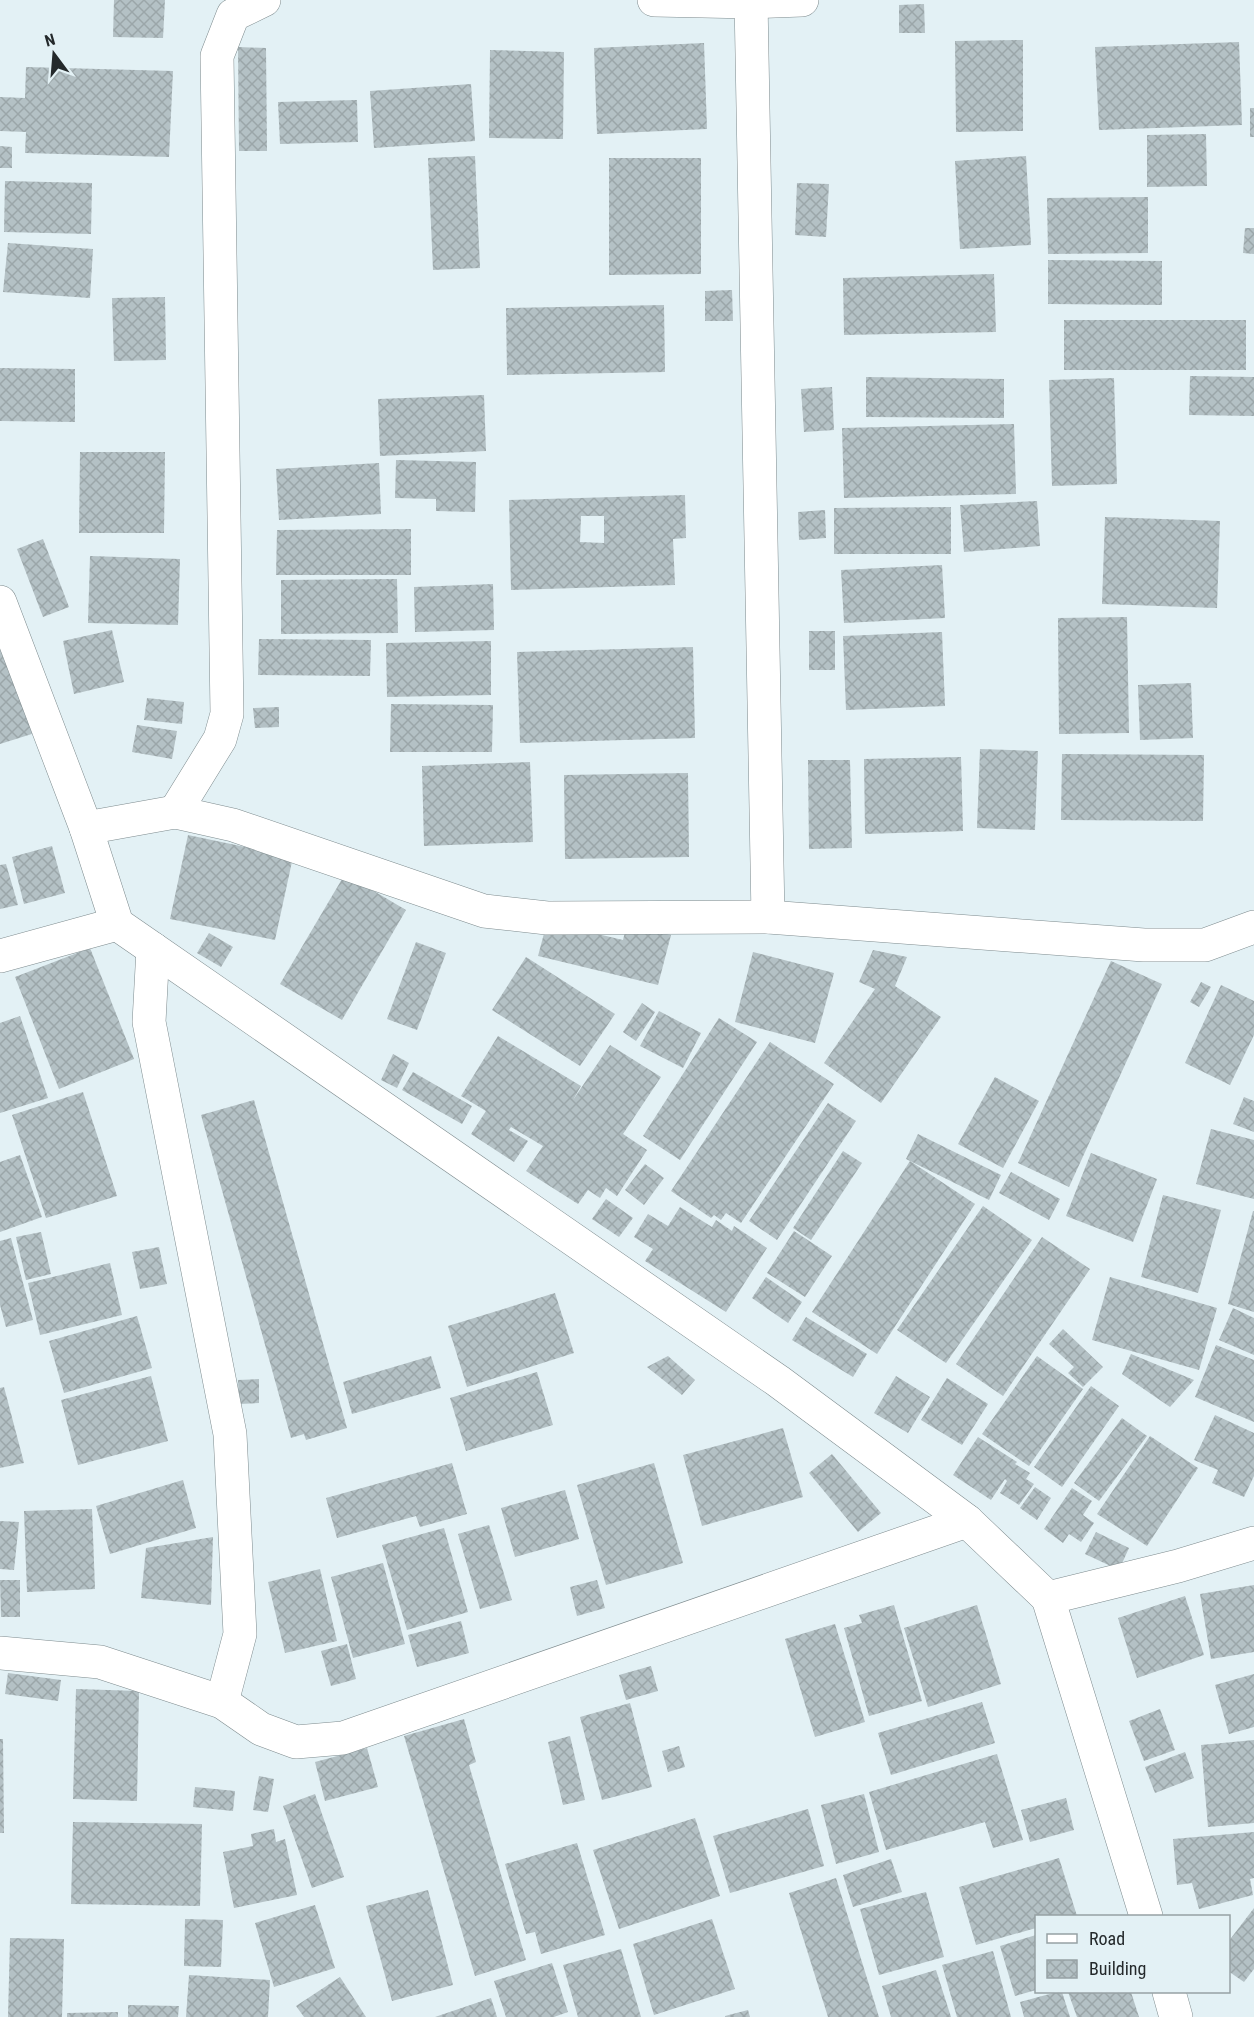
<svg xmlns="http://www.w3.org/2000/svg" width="1254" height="2017" font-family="'Roboto Condensed',sans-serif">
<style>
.building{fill:url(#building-cross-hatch);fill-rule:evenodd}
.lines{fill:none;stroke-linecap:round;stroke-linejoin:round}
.minor-casing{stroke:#7e8b8e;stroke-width:34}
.minor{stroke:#fff;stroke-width:33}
</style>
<defs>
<pattern id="building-cross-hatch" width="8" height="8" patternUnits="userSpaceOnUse" patternTransform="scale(1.5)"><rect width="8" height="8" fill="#b4c1c5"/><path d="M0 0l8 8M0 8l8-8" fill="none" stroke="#9ba6a9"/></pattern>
</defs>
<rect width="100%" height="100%" fill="#e3f1f5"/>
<g class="building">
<path d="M 114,0 L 165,0 L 163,38 L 113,37 Z"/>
<path d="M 924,4 L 925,33 L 899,33 L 899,5 Z"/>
<path d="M 1023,40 L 1023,131 L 956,132 L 955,41 Z"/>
<path d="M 1239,42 L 1242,125 L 1099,130 L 1095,47 Z"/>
<path d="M 704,43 L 707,129 L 597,134 L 594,48 Z"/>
<path d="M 238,47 L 266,48 L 267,151 L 239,151 Z"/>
<path d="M 490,50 L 564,52 L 563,139 L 489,138 Z"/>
<path d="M 26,67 L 173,71 L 169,157 L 25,153 L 26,132 L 0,131 L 0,97 L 25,98 Z"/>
<path d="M 471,84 L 475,141 L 374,148 L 370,91 Z"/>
<path d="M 357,100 L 358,142 L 280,144 L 278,102 Z"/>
<rect x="1250" y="108" width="4" height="29"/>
<path d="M 1206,134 L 1207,186 L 1147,187 L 1147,135 Z"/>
<path d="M 0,146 L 12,147 L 12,168 L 0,168 Z"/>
<path d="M 475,156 L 480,268 L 433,270 L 428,158 Z"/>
<path d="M 1026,156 L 1031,245 L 960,249 L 955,161 Z"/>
<path d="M 609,158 L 701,158 L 701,274 L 609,275 Z"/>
<path d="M 5,181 L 92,183 L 91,234 L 4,232 Z"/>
<path d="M 797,183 L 829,184 L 826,237 L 795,235 Z"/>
<path d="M 1148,197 L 1148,253 L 1048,254 L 1047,198 Z"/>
<path d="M 1245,228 L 1254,228 L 1254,254 L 1243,253 Z"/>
<path d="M 8,243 L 93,249 L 90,298 L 3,292 Z"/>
<path d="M 1048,260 L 1162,261 L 1162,305 L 1048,304 Z"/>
<path d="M 994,274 L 996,332 L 844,335 L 843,278 Z"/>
<path d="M 732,290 L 733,321 L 705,321 L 705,291 Z"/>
<path d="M 165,297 L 166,360 L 114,361 L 112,298 Z"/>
<path d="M 664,305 L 665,372 L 507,375 L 506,308 Z"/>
<rect x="1064" y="320" width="182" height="50"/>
<path d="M 0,368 L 75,369 L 75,422 L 0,421 Z"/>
<path d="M 1190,376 L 1254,377 L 1254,416 L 1189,415 Z"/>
<path d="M 866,377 L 1004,379 L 1004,418 L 866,417 Z"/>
<path d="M 1114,378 L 1117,484 L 1052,486 L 1049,380 Z"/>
<path d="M 832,387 L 834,430 L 804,432 L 801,389 Z"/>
<path d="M 484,395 L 486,451 L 380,456 L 378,399 Z"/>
<path d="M 1014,424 L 1016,494 L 844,498 L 842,428 Z"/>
<path d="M 80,452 L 165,452 L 164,533 L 79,533 Z"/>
<path d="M 396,460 L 476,462 L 475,512 L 436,511 L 436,499 L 395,498 Z"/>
<path d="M 379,463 L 381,514 L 279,520 L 276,469 Z"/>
<path d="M 685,495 L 686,538 L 673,539 L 675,585 L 511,590 L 509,500 ZM 581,516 L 604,516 L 604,543 L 580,542 Z"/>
<path d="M 1037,501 L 1040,546 L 964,552 L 960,505 Z"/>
<path d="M 951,507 L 951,554 L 834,554 L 834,508 Z"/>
<path d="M 825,510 L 826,538 L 799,540 L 798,512 Z"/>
<path d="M 1105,517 L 1220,521 L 1217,608 L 1102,604 Z"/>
<path d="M 411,529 L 411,575 L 276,575 L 277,530 Z"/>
<path d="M 43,539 L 69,607 L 43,617 L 17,549 Z"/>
<path d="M 90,556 L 180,559 L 178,625 L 88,623 Z"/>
<path d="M 942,565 L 945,618 L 844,623 L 841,570 Z"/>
<path d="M 397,579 L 398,633 L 281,634 L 281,580 Z"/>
<path d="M 493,584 L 494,630 L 415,632 L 414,587 Z"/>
<path d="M 1127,617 L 1129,733 L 1059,734 L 1058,618 Z"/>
<path d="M 112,630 L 124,682 L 74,694 L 63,641 Z"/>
<rect x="809" y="631" width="26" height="39"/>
<path d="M 942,632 L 945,706 L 846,710 L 843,636 Z"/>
<path d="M 259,639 L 371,640 L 370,676 L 258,675 Z"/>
<path d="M 491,641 L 491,695 L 387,697 L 386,643 Z"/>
<path d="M 0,643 L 35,733 L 0,744 Z"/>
<path d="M 693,647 L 695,738 L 520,743 L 517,652 Z"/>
<path d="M 1191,683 L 1193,738 L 1140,740 L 1138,685 Z"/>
<path d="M 147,698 L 184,702 L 182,724 L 144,720 Z"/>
<path d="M 391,704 L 493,705 L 492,752 L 390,752 Z"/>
<path d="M 279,707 L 279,727 L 255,728 L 253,708 Z"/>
<path d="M 137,725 L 177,731 L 172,759 L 132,752 Z"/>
<path d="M 980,749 L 1038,751 L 1035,830 L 977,828 Z"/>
<path d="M 1062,754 L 1204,755 L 1203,821 L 1061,820 Z"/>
<path d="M 961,757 L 963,831 L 865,834 L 864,759 Z"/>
<path d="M 808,760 L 850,760 L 852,848 L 809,849 Z"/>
<path d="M 530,762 L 533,842 L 424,846 L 422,766 Z"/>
<path d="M 688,773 L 689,857 L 565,859 L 564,775 Z"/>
<path d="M 188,835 L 293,857 L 275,940 L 170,919 Z"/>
<path d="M 52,846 L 65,893 L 24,904 L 12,857 Z"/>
<path d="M 6,864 L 18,905 L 0,909 L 0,865 Z"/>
<path d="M 345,874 L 406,910 L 342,1020 L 280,984 Z"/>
<path d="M 547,922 L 623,940 L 627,924 L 671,935 L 658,985 L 538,956 Z"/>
<path d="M 209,933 L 233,947 L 221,967 L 197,953 Z"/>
<path d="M 416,942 L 446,953 L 417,1030 L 387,1019 Z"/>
<path d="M 90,948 L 134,1059 L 59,1089 L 15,977 Z"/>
<path d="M 873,950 L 907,957 L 895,986 L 941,1017 L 881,1103 L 824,1063 L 875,989 L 859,982 Z"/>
<path d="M 753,952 L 834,973 L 815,1043 L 735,1022 Z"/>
<path d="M 526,957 L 615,1014 L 580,1066 L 492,1010 Z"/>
<path d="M 1111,961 L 1162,984 L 1069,1187 L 1018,1163 Z"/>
<path d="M 1201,982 L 1211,987 L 1199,1007 L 1190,1002 Z"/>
<path d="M 1221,985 L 1254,1001 L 1254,1035 L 1230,1085 L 1185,1063 Z"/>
<path d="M 642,1003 L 655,1012 L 636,1041 L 623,1032 Z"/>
<path d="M 659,1011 L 701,1033 L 683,1068 L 640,1046 Z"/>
<path d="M 20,1016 L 48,1098 L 0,1113 L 0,1023 Z"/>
<path d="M 719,1018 L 757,1042 L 680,1160 L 643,1136 Z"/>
<path d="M 498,1036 L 581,1086 L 573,1100 L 610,1045 L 661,1077 L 623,1134 L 647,1150 L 617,1196 L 606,1188 L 600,1198 L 588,1190 L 578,1204 L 526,1171 L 543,1146 L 511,1127 L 509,1130 L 528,1141 L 514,1162 L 471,1134 L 486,1111 L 461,1096 Z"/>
<path d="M 770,1042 L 834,1084 L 741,1223 L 726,1213 L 721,1220 L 714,1215 L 711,1218 L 671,1191 Z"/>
<path d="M 393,1054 L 409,1063 L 397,1088 L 381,1080 Z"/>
<path d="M 413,1072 L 472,1106 L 462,1124 L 402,1090 Z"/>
<path d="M 995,1077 L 1039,1101 L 1003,1168 L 958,1144 Z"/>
<path d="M 83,1092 L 117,1196 L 46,1218 L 12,1115 Z"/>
<path d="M 1244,1097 L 1254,1101 L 1254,1132 L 1233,1124 Z"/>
<path d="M 254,1100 L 347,1428 L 306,1440 L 304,1434 L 291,1438 L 201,1115 Z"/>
<path d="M 828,1103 L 856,1121 L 777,1240 L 749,1221 Z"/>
<path d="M 1211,1129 L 1254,1140 L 1254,1199 L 1196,1184 Z"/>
<path d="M 918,1134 L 1001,1175 L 989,1200 L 906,1159 Z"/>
<path d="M 843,1151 L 862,1163 L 811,1240 L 793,1228 Z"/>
<path d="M 1091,1153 L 1157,1179 L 1133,1242 L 1066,1216 Z"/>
<path d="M 20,1155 L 42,1217 L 0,1232 L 0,1162 Z"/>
<path d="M 910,1161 L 975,1204 L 877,1354 L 812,1312 Z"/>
<path d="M 645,1164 L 664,1178 L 644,1205 L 625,1190 Z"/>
<path d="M 1011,1172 L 1060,1199 L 1049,1220 L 999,1193 Z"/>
<path d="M 1163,1195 L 1221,1210 L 1198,1293 L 1141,1277 Z"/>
<path d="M 606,1199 L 633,1218 L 619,1237 L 592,1219 Z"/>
<path d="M 983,1206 L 1032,1240 L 946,1363 L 897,1330 Z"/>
<path d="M 680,1207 L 712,1227 L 716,1220 L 732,1231 L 734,1226 L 767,1248 L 726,1312 L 645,1261 L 653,1249 L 634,1237 L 648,1214 L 668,1226 Z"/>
<path d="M 1253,1211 L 1254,1211 L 1254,1312 L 1228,1304 Z"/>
<path d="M 794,1231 L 832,1256 L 805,1297 L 767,1273 Z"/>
<path d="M 41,1232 L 51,1274 L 26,1280 L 16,1237 Z"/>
<path d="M 1042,1237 L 1090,1269 L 1003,1396 L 956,1364 Z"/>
<path d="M 11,1238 L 33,1320 L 6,1327 L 0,1305 L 0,1241 Z"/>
<path d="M 159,1247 L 167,1284 L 140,1289 L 132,1252 Z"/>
<path d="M 110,1263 L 122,1315 L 40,1335 L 28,1283 Z"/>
<path d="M 766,1277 L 802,1302 L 788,1323 L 752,1298 Z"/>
<path d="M 1110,1277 L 1217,1308 L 1199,1370 L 1092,1340 Z"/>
<path d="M 555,1293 L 574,1353 L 467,1387 L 448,1326 Z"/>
<path d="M 1233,1308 L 1254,1318 L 1254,1355 L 1219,1340 Z"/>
<path d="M 137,1316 L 152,1368 L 64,1393 L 49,1341 Z"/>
<path d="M 806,1317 L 867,1354 L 853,1377 L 792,1340 Z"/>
<path d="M 1063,1329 L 1103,1367 L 1083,1387 L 1068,1373 L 1074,1367 L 1049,1344 Z"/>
<path d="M 1216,1345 L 1254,1360 L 1254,1422 L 1195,1397 Z"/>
<path d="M 1131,1354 L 1194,1380 L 1170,1407 L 1122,1374 Z"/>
<path d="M 431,1356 L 441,1388 L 352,1414 L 343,1382 Z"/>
<path d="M 668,1356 L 695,1380 L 682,1395 L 647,1367 Z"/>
<path d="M 1037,1356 L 1083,1389 L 1029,1466 L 982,1434 Z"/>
<path d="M 537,1372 L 553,1425 L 466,1451 L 450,1398 Z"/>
<path d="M 151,1376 L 168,1441 L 78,1465 L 61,1400 Z"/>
<path d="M 896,1376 L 930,1397 L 908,1433 L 874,1413 Z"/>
<path d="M 947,1378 L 988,1404 L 962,1445 L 921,1420 Z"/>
<path d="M 259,1379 L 259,1403 L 239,1404 L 238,1380 Z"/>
<path d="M 1091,1386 L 1119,1406 L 1062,1487 L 1034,1467 Z"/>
<path d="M 4,1387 L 24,1463 L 0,1468 L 0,1388 Z"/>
<path d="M 1215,1415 L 1254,1433 L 1254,1476 L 1244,1497 L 1212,1483 L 1218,1470 L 1194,1460 Z"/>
<path d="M 1122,1418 L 1147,1436 L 1099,1501 L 1074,1483 Z"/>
<path d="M 783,1428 L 803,1497 L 702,1526 L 683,1455 Z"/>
<path d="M 1150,1436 L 1198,1468 L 1147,1546 L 1097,1514 Z"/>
<path d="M 978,1437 L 1017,1462 L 1015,1464 L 1030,1473 L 1026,1479 L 1034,1484 L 1019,1505 L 1000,1493 L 1007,1481 L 1005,1479 L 991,1500 L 953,1475 Z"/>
<path d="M 832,1454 L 881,1513 L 858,1532 L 809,1473 Z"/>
<path d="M 452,1463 L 467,1514 L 420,1527 L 416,1516 L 337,1538 L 326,1498 Z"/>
<path d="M 654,1463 L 683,1563 L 606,1585 L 577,1485 Z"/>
<path d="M 183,1480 L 196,1528 L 110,1554 L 96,1506 Z"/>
<path d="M 1035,1487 L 1051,1498 L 1037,1520 L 1020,1508 Z"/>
<path d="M 1072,1488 L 1092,1501 L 1083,1515 L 1094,1523 L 1081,1542 L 1069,1534 L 1063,1543 L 1044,1529 Z"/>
<path d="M 565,1490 L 579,1539 L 515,1557 L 501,1508 Z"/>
<path d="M 92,1509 L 95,1589 L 27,1592 L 24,1511 Z"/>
<path d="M 0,1521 L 19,1522 L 14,1570 L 0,1569 Z"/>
<path d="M 489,1525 L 512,1600 L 480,1609 L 458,1534 Z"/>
<path d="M 444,1528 L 468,1612 L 407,1630 L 382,1545 Z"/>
<path d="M 1096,1532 L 1129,1548 L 1119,1570 L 1085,1554 Z"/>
<path d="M 213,1537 L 211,1605 L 141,1598 L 146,1548 Z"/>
<path d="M 383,1563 L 405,1644 L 353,1658 L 331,1577 Z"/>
<path d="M 320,1569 L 337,1641 L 285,1653 L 268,1582 Z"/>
<path d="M 0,1580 L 20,1580 L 20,1617 L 1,1617 Z"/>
<path d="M 597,1580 L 605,1608 L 577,1616 L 570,1587 Z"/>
<path d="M 1254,1585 L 1254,1652 L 1211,1659 L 1200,1594 Z"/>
<path d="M 1185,1596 L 1204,1655 L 1137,1678 L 1118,1618 Z"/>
<path d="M 894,1605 L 922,1701 L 869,1716 L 844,1628 L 862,1623 L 859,1615 Z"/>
<path d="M 977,1605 L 1001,1684 L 928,1707 L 904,1628 Z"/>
<path d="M 461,1621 L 469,1653 L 417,1667 L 408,1635 Z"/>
<path d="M 835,1624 L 865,1722 L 815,1737 L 785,1639 Z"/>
<path d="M 347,1644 L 356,1679 L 331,1686 L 321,1651 Z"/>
<path d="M 651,1666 L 658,1691 L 626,1700 L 619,1675 Z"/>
<path d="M 8,1673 L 61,1680 L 58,1701 L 5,1694 Z"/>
<path d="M 1254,1674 L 1254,1727 L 1229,1734 L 1215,1685 Z"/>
<path d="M 76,1689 L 139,1691 L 137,1801 L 73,1799 Z"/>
<path d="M 982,1702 L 995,1743 L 891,1775 L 878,1733 Z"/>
<path d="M 630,1703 L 652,1787 L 602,1800 L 580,1717 Z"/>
<path d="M 1160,1709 L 1175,1750 L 1144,1761 L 1129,1721 Z"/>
<path d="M 464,1719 L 476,1762 L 469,1765 L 526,1960 L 475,1976 L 404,1736 Z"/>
<path d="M 570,1736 L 585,1800 L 563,1805 L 548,1742 Z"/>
<path d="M 0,1739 L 3,1739 L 4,1833 L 0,1833 Z"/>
<path d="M 1254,1740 L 1254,1823 L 1208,1827 L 1201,1745 Z"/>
<path d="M 679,1746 L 685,1767 L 668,1772 L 662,1751 Z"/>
<path d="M 367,1748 L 378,1787 L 325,1801 L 315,1762 Z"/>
<path d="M 1185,1752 L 1194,1778 L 1155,1793 L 1145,1767 Z"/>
<path d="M 997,1754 L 1023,1840 L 993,1848 L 985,1822 L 886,1850 L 869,1792 Z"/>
<path d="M 259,1776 L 274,1779 L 268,1812 L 253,1810 Z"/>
<path d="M 195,1787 L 235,1791 L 233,1811 L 193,1807 Z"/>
<path d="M 315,1794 L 344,1877 L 312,1888 L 283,1806 Z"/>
<path d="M 864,1794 L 879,1852 L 836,1864 L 821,1805 Z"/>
<path d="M 1066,1798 L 1074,1830 L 1030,1842 L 1021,1810 Z"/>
<path d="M 808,1809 L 824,1866 L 730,1893 L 713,1836 Z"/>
<path d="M 695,1818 L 720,1896 L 619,1929 L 593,1850 Z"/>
<path d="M 73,1822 L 202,1824 L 200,1906 L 71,1904 Z"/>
<path d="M 274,1829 L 276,1842 L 285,1839 L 297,1895 L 234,1908 L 223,1852 L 253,1846 L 251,1834 Z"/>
<path d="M 1254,1832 L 1254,1878 L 1250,1879 L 1253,1895 L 1199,1909 L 1192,1883 L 1177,1885 L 1173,1839 Z"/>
<path d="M 577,1843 L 605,1935 L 541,1954 L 535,1932 L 526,1934 L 505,1864 Z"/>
<path d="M 1059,1858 L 1077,1916 L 1036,1916 L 1036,1928 L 976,1945 L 959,1887 Z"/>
<path d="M 891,1859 L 902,1892 L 853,1907 L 843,1875 Z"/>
<path d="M 836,1878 L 879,2017 L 828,2017 L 789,1893 Z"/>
<path d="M 428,1890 L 453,1985 L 392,2001 L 366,1906 Z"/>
<path d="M 926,1892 L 944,1957 L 879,1975 L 860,1909 Z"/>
<path d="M 315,1905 L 335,1968 L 274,1987 L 255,1923 Z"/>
<path d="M 1254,1908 L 1254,1969 L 1244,1982 L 1228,1971 L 1228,1942 Z"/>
<path d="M 185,1919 L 223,1920 L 221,1967 L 184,1966 Z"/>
<path d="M 712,1919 L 735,1989 L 654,2015 L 633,1944 Z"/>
<path d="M 1036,1935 L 1036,1990 L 1015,1996 L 1000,1946 Z"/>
<path d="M 10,1938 L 64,1939 L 62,2017 L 8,2017 Z"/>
<path d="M 621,1949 L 641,2017 L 578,2017 L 563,1965 Z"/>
<path d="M 993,1951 L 1011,2017 L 957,2017 L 942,1965 Z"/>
<path d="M 552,1963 L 568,2012 L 554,2017 L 506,2017 L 494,1981 Z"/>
<path d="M 936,1970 L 951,2017 L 891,2017 L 882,1986 Z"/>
<path d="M 189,1975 L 270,1980 L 268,2017 L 186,2017 Z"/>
<path d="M 340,1977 L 366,2017 L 304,2017 L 296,2006 Z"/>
<path d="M 1057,1992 L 1062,1992 L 1070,2017 L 1024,2017 L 1020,2002 Z"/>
<path d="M 1068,1992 L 1131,1992 L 1139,2017 L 1077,2017 Z"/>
<path d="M 491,1998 L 497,2017 L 435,2017 Z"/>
<path d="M 128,2005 L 179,2006 L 178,2017 L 128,2017 Z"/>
<path d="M 748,2010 L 750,2017 L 725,2017 L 725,2016 Z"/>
<path d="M 118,2012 L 118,2017 L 67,2017 L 67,2013 Z"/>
</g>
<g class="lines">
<g class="minor-casing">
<g id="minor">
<path d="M 654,0 L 751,2 L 802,0"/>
<path d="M 751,0 L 768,917"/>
<path d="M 0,602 L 86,828 L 117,924 L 778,1381 L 967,1521 L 1048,1598"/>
<path d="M 175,812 L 220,739 L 227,714 L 217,56 L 233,15 L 264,0"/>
<path d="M 86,828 L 175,812 L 233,825 L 484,911 L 547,918 L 768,917 L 1144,945 L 1205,945 L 1254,927"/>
<path d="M 153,949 L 149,1022 L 230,1434 L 240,1634 L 222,1702"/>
<path d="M 0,956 L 117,924"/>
<path d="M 0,1653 L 100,1662 L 222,1702 L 261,1729 L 296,1742 L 343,1738 L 967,1521"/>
<path d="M 1146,1916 L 1048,1598 L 1178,1566 L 1254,1543"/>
<path d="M 1169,1992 L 1176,2017"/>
</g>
</g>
<use href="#minor" class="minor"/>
</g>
<rect x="1035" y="1915" width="195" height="78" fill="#e3f1f5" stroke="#97a1a4" stroke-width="1.5"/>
<rect x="1047" y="1934" width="30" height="9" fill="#ffffff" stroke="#97a1a4" stroke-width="1.5"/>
<text x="1089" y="1945" font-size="18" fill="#24292b">Road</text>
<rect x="1047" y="1960" width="30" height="18" fill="url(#building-cross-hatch)" stroke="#97a1a4" stroke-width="1.5"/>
<text x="1089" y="1975" font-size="18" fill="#24292b">Building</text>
<g transform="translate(54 54) rotate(344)" stroke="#e3f1f5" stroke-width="4.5" paint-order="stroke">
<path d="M0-4.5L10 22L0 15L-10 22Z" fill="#24292b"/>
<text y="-9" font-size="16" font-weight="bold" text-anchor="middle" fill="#24292b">N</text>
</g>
</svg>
